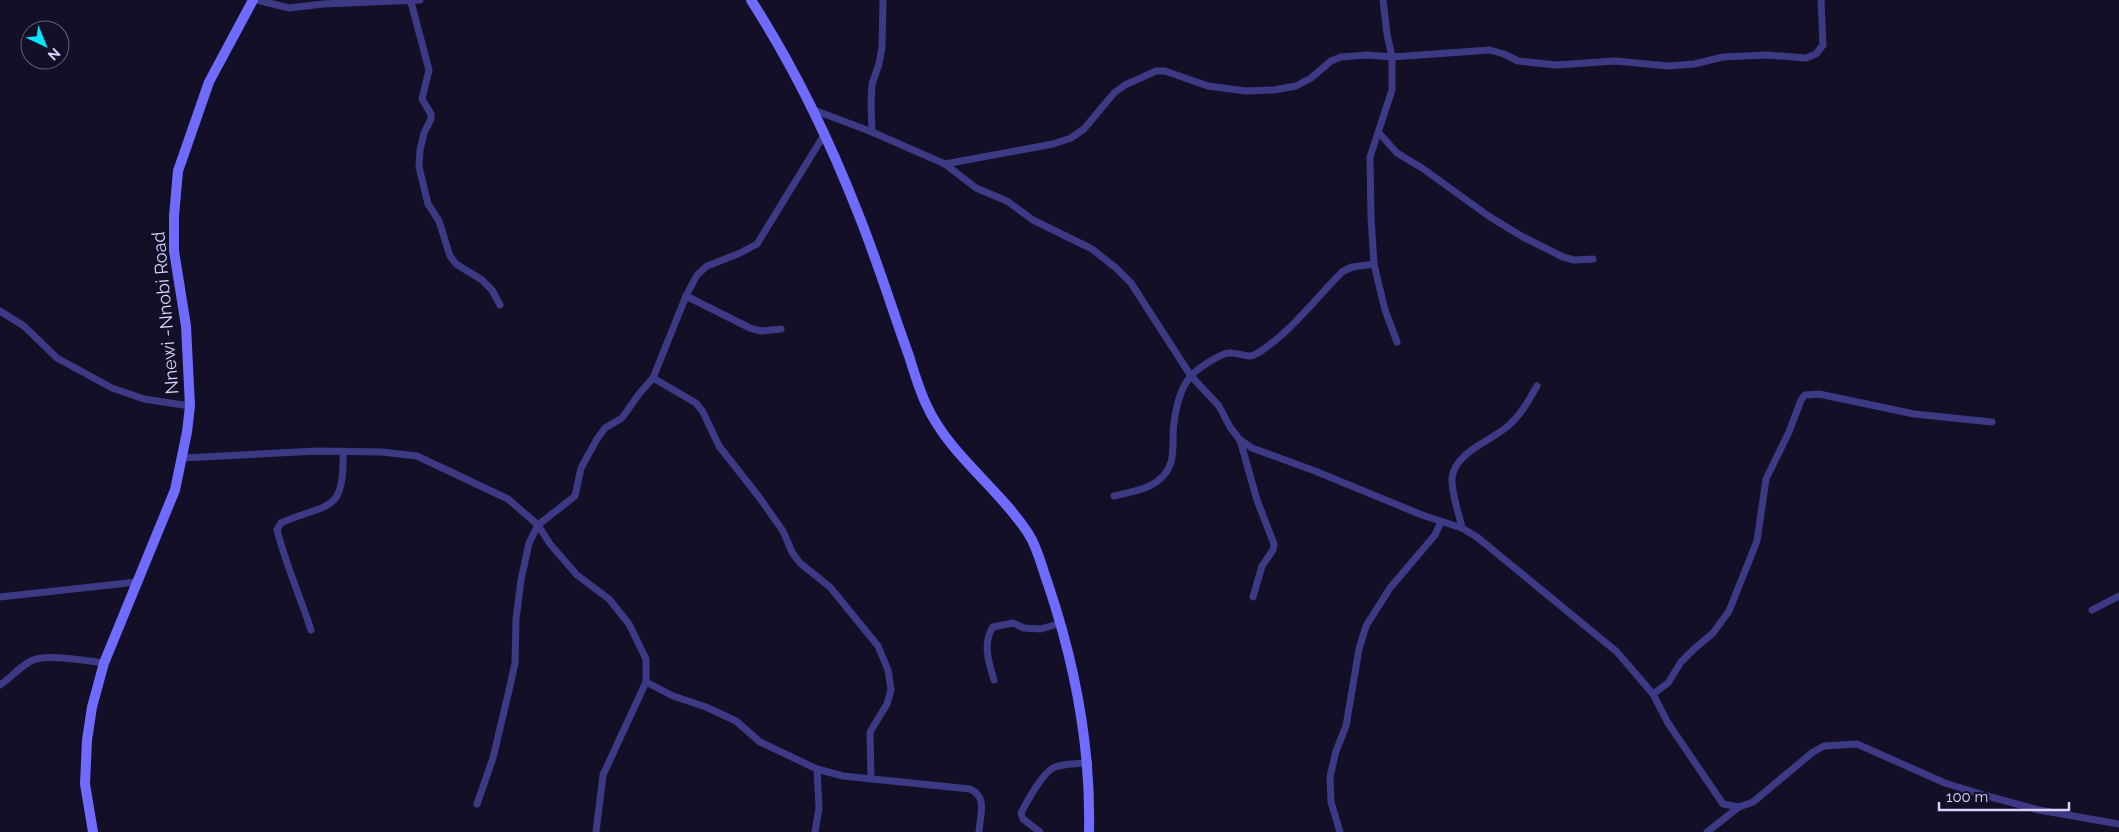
<svg xmlns="http://www.w3.org/2000/svg" width="2119" height="832" font-family="Raleway,sans-serif">
<style>
.lines{fill:none;stroke-linecap:round;stroke-linejoin:round}
.street{stroke:#3d3a85;stroke-width:7}
.secondary{stroke:#6f6bff;stroke-width:10}
.labels{text-anchor:middle;dominant-baseline:central;stroke-width:4.5;stroke-linejoin:round;paint-order:stroke}
.street-label{font-size:18px;fill:#d9d4ff;stroke:#130f26}
</style>
<rect width="100%" height="100%" fill="#130f26"/>
<g class="lines">
<g class="street">
<path d="M 257,0 L 289,8 L 323,4 L 420,0"/>
<path d="M 1383,0 L 1387,34 L 1392,57 L 1392,90 L 1370,157 L 1371,217 L 1374,264 L 1378,281 L 1385,310 L 1397,342"/>
<path d="M 411,2 L 429,70 L 422,99 L 431,114 L 431,119 L 424,133 L 420,150 L 419,167 L 428,204 L 439,221 L 450,256 L 456,264 L 482,280 L 492,290 L 500,305"/>
<path d="M 814,110 L 872,132 L 945,164 L 976,188 L 1007,201 L 1033,220 L 1092,249 L 1116,268 L 1131,283 L 1191,376 L 1219,406 L 1230,427 L 1240,440 L 1252,448 L 1315,471 L 1422,515 L 1462,528 L 1477,537 L 1617,652 L 1653,694 L 1668,723 L 1723,804 L 1739,807 L 1753,802 L 1813,752 L 1824,746 L 1857,744 L 1945,783 L 1987,796 L 2039,810 L 2119,824"/>
<path d="M 872,132 L 871,103 L 872,84 L 879,64 L 882,47 L 883,0"/>
<path d="M 1379,133 L 1397,153 L 1422,168 L 1490,217 L 1523,237 L 1563,257 L 1574,260 L 1593,259"/>
<path d="M 945,164 L 1053,144 L 1071,138 L 1084,129 L 1114,93 L 1125,85 L 1156,71 L 1165,71 L 1208,86 L 1246,91 L 1274,90 L 1296,86 L 1311,78 L 1331,61 L 1341,57 L 1367,55 L 1392,57 L 1490,50 L 1504,54 L 1518,61 L 1556,65 L 1615,61 L 1668,66 L 1694,64 L 1723,57 L 1767,55 L 1806,58 L 1816,54 L 1823,45 L 1821,0"/>
<path d="M 686,296 L 750,328 L 761,331 L 781,329"/>
<path d="M 0,311 L 24,326 L 57,358 L 112,388 L 144,399 L 190,406"/>
<path d="M 653,378 L 696,403 L 703,412 L 719,446 L 759,497 L 783,531 L 792,552 L 800,563 L 830,587 L 878,646 L 888,670 L 891,690 L 887,704 L 870,732 L 871,779"/>
<path d="M 1240,440 L 1257,500 L 1274,544 L 1273,550 L 1262,566 L 1253,597"/>
<path d="M 183,458 L 317,451 L 382,452 L 417,456 L 508,499 L 538,525 L 550,544 L 577,575 L 609,599 L 629,624 L 646,659 L 646,682 L 603,775 L 596,832"/>
<path d="M 1114,496 C 1129,492 1148,490 1160,479 C 1178,464 1171,443 1174,423 C 1176,407 1180,389 1190,377 C 1195,370 1221,353 1229,353 C 1240,352 1247,360 1258,353 C 1290,333 1316,298 1342,272 L 1352,267 L 1374,264"/>
<path d="M 1462,528 C 1459,513 1451,493 1452,478 C 1455,452 1491,441 1508,426 C 1521,415 1529,400 1537,386"/>
<path d="M 0,597 L 137,582"/>
<path d="M 2092,610 L 2119,596"/>
<path d="M 311,630 C 300,596 286,565 277,530 L 281,523 C 328,502 345,515 343,451"/>
<path d="M 994,680 C 989,663 982,643 993,627 L 1013,623 L 1024,628 L 1041,629 L 1061,623"/>
<path d="M 646,682 L 673,696 L 706,707 L 736,721 L 760,742 L 817,769 L 843,776 L 970,789 C 988,797 980,815 979,832"/>
<path d="M 0,685 C 11,678 19,667 31,661 C 45,653 87,661 104,663"/>
<path d="M 1653,694 L 1668,683 L 1681,662 L 1694,649 L 1713,633 L 1729,611 L 1757,541 L 1766,479 L 1789,432 L 1801,400 L 1805,395 L 1819,394 L 1914,414 L 1992,422"/>
<path d="M 477,804 L 493,758 L 510,686 L 515,663 L 516,619 L 521,580 L 529,543 L 538,525 L 575,496 L 581,468 L 597,439 L 605,428 L 622,418 L 639,394 L 653,378 L 686,296 L 697,275 L 707,266 L 738,254 L 757,244 L 824,135"/>
<path d="M 815,832 L 819,808 L 817,769"/>
<path d="M 1040,832 L 1023,819 L 1021,813 C 1027,801 1042,774 1053,768 C 1063,763 1078,764 1089,763"/>
<path d="M 1340,832 L 1331,802 L 1330,777 L 1336,751 L 1346,726 L 1359,649 L 1366,626 L 1390,588 L 1435,535 L 1441,522"/>
<path d="M 1707,832 L 1739,807"/>
</g>
<g class="secondary">
<path d="M 751,0 C 794,67 829,139 858,213 C 877,260 892,309 909,356 C 914,372 919,389 926,404 C 949,455 998,487 1028,533 C 1038,548 1042,568 1048,584 C 1075,664 1091,747 1089,832"/>
<path d="M 93,832 L 85,784 L 87,740 L 92,707 L 104,663 L 175,490 L 187,432 L 190,406 L 186,326 L 174,251 L 174,216 L 178,171 L 209,82 L 253,0"/>
</g>
</g>
<g class="labels">
<g class="street-label">
<text transform="translate(165 313) rotate(-95)">Nnewi -Nnobi Road</text>
</g>
</g>
<g transform="translate(45 45) rotate(136)"><circle r="24" fill="#130f26" stroke="#625e7d"/>
<path d="M0-4L9 19L0 12L-9 19Z" fill="#00e5ff"/>
<text y="-8" font-size="14" font-weight="bold" text-anchor="middle" fill="#d9d4ff">N</text>
</g>
<path d="M1939 802v8h130v-8" fill="none" stroke="#d9d4ff" stroke-width="2.5"/>
<text x="1946" y="802" font-size="15" fill="#d9d4ff" stroke="#130f26" stroke-width="4" paint-order="stroke">100 m</text>
</svg>
